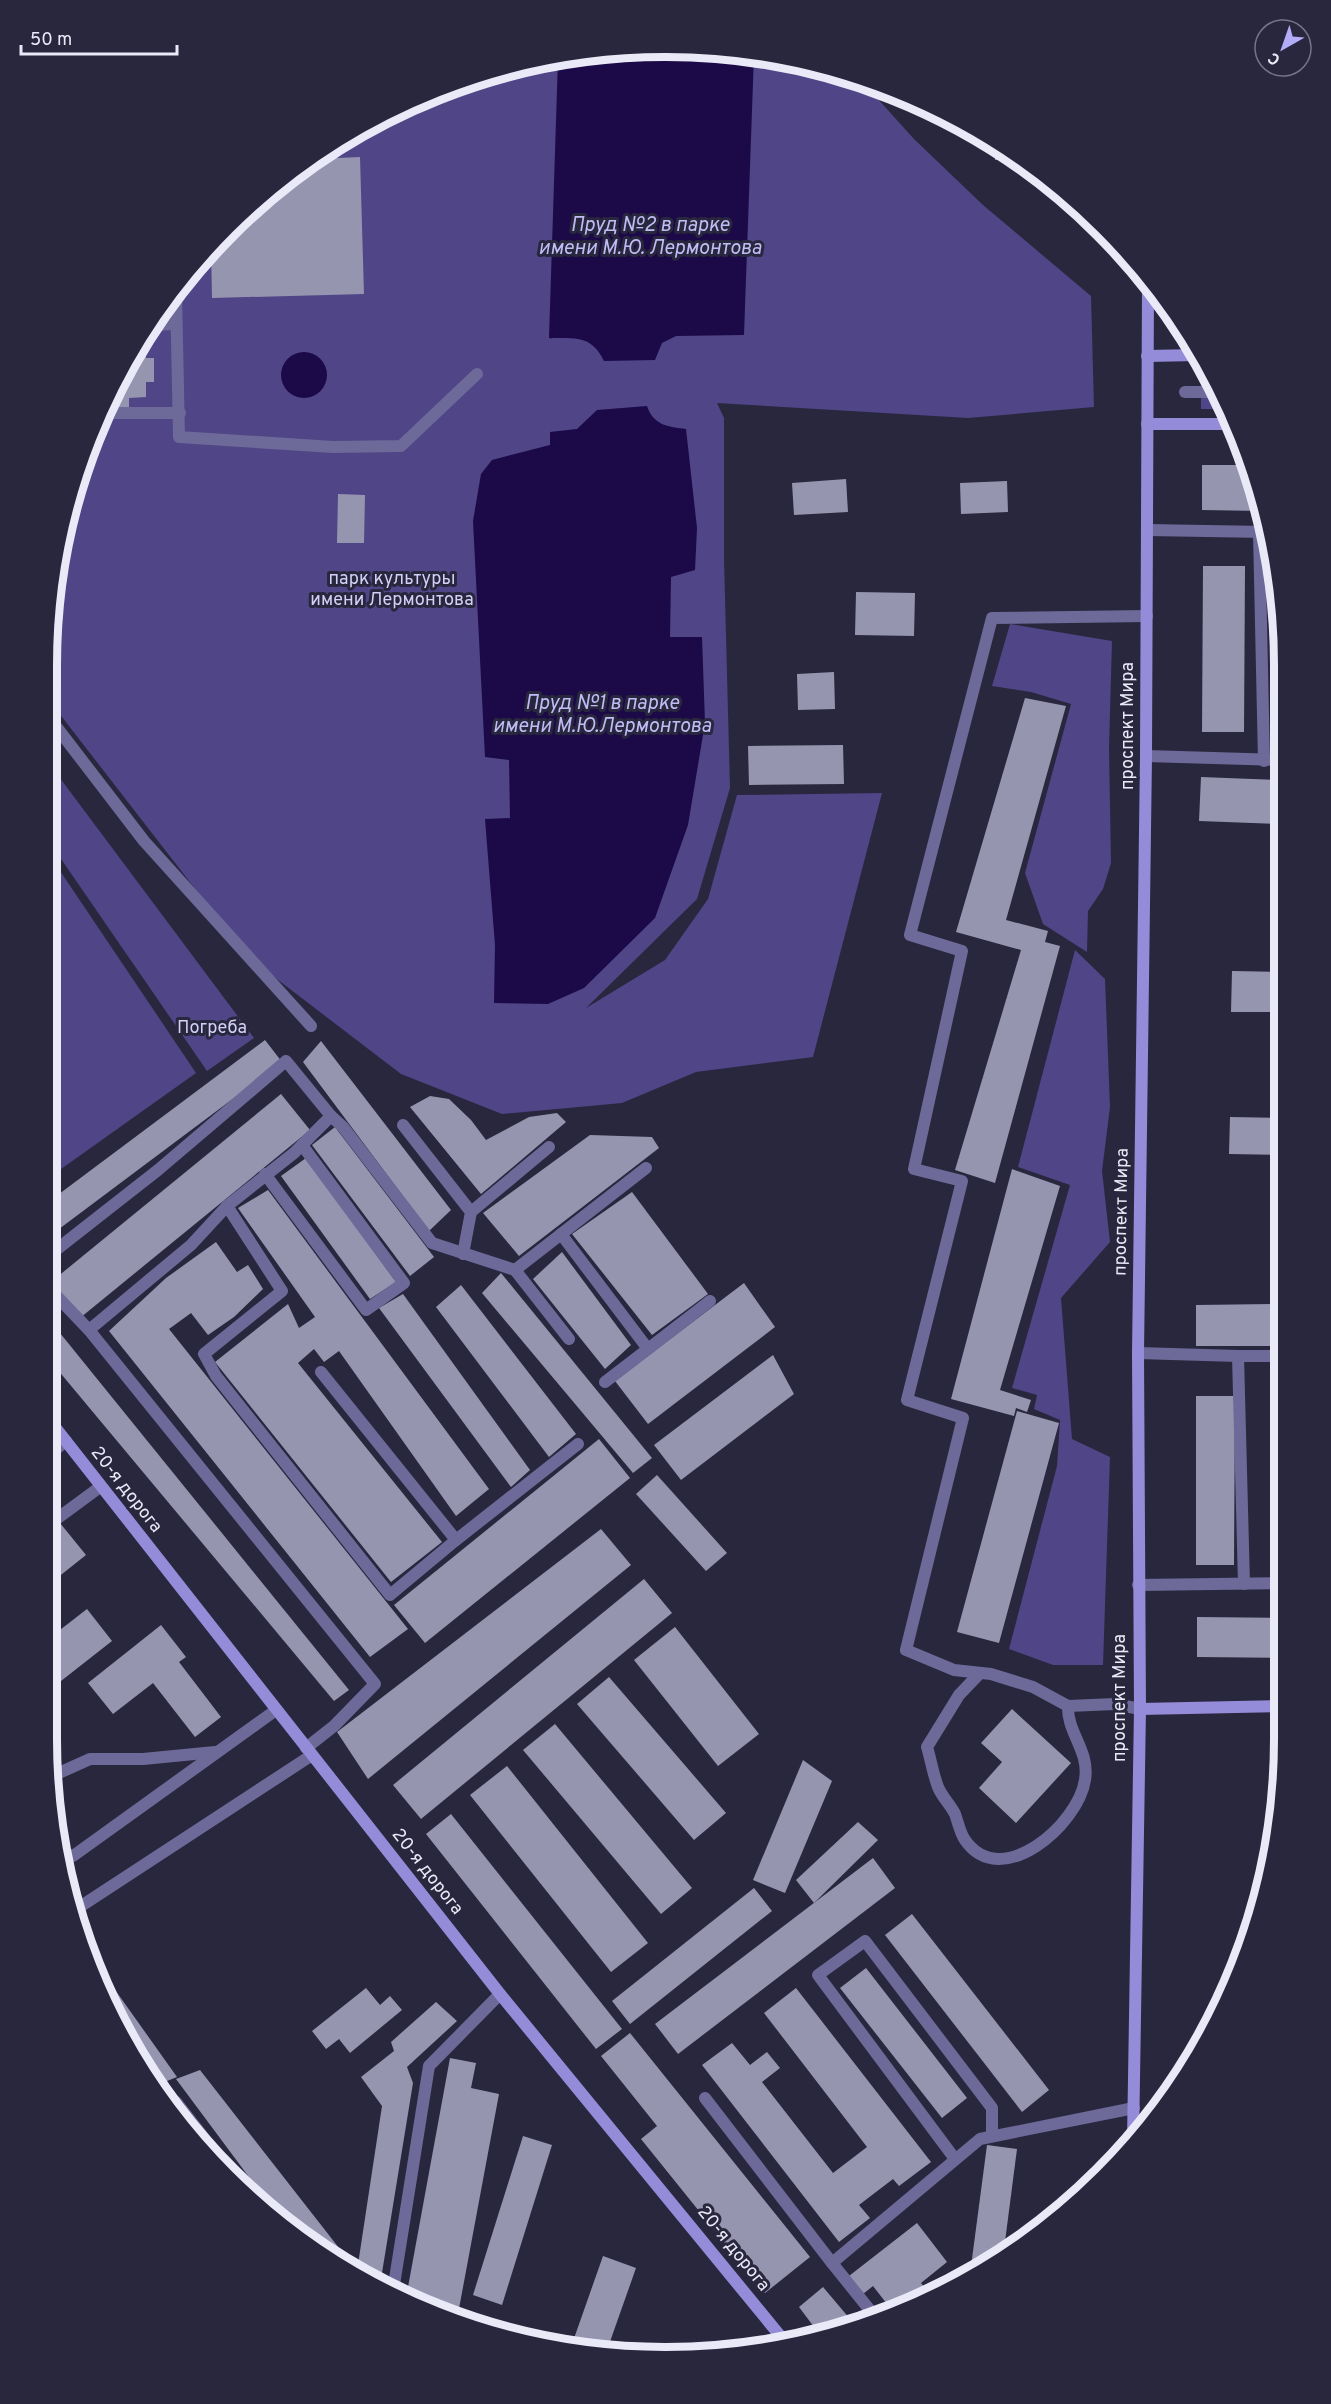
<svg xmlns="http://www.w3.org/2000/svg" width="1331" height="2404" font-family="Overpass,sans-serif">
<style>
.green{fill:#4f4587}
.water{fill:#1c0947}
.building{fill:#9695b0}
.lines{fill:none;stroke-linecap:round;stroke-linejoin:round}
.lane{stroke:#6d6999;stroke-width:12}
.street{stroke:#6d6999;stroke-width:12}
.secondary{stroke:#948cd9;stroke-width:12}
.labels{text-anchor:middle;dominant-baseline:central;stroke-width:6;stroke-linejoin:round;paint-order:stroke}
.park-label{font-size:18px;fill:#d3d0f8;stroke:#29273d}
.street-label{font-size:18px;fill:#eae9f8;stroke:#29273d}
.water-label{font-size:20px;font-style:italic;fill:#c0bcf6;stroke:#29273d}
.rim{fill:none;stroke:#eae9f8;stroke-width:8}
</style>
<rect width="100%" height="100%" fill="#29273d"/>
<g class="green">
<path d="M 625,48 L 746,52 L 859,78 L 914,139 L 983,205 L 1091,296 L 1094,407 L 968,418 L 717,403 L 724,418 L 724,559 L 730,788 L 697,899 L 586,1008 L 665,960 L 708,899 L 737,795 L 882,793 L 813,1057 L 696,1072 L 622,1103 L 502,1114 L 401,1074 L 248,957 L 48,699 L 48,625 L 68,505 L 129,356 L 200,258 L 288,175 L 391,110 L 505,68 Z"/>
<path d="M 1201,364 L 1223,409 L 1201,409 Z"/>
<path d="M 1010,624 L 1112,641 L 1109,748 L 1111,863 L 1103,889 L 1088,911 L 1087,952 L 1043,924 L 1025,873 L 1071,704 L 1031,692 L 992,686 Z"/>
<path d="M 48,762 L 254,1038 L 207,1071 L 48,840 Z"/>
<path d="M 48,853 L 196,1073 L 47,1179 Z"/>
<path d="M 1075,950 L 1105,979 L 1110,1107 L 1102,1171 L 1110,1242 L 1061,1298 L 1072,1439 L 1110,1457 L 1103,1665 L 1053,1665 L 1009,1649 L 1057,1466 L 1060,1420 L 1034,1409 L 1037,1395 L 1012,1388 L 1070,1185 L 1018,1167 Z"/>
</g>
<g class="water">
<path d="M 625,48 L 754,54 L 744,335 L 676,336 L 662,343 L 655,360 L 604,361 C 591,334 575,339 549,338 L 558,59 Z"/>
<circle cx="304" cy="375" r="23"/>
<path d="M 647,406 C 653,425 668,427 686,429 L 697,528 L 695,570 L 671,577 L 670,637 L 702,637 L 705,723 L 688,825 L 655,918 L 584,988 L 548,1004 L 494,1003 L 495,945 L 485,819 L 510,818 L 509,760 L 485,757 L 473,521 L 481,474 L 492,460 L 550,445 L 550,432 L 577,429 L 597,410 Z"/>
</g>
<g class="building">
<path d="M 994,143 L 1017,159 L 995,160 Z"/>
<path d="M 360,157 L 364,294 L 212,298 L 211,247 L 288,175 L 314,159 Z"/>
<path d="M 146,341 L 146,358 L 154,358 L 154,382 L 146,382 L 146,397 L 129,398 L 129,407 L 108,407 L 129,356 L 140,342 Z"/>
<path d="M 1202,465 L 1251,465 L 1262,511 L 1202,510 Z"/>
<path d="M 846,479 L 848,512 L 794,515 L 792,483 Z"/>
<path d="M 1007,481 L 1008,512 L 961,514 L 960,483 Z"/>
<path d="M 338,494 L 365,495 L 364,543 L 337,543 Z"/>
<path d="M 1203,566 L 1245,566 L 1244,732 L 1202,732 Z"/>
<path d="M 856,592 L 915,593 L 914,636 L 855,635 Z"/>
<path d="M 834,672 L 835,709 L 798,710 L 797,674 Z"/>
<path d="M 1025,698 L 1066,706 L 1006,920 L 1048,931 L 1045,942 L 1060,946 L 995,1183 L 955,1170 L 1021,950 L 956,932 Z"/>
<path d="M 843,745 L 844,784 L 749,785 L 748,746 Z"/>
<path d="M 1201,777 L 1280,780 L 1280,824 L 1199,821 Z"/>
<path d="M 1232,971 L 1281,972 L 1281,1012 L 1231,1012 Z"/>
<path d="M 265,1040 L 282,1062 L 47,1238 L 47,1203 Z"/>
<path d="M 321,1041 L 451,1210 L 429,1231 L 303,1062 Z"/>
<path d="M 281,1094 L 310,1130 L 80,1318 L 51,1282 Z"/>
<path d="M 430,1096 L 449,1099 L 471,1120 L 486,1140 L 529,1117 L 557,1113 L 566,1122 L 481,1194 L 410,1107 Z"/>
<path d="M 1230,1117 L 1281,1118 L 1281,1155 L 1229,1154 Z"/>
<path d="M 335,1127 L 434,1257 L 410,1276 L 312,1145 Z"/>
<path d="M 590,1135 L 652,1137 L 659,1148 L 519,1256 L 483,1213 Z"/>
<path d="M 306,1158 L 396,1282 L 370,1299 L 281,1176 Z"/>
<path d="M 1012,1169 L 1060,1186 L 1000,1390 L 1031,1400 L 1027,1412 L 1016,1408 L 1014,1416 L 951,1399 Z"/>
<path d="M 268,1190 L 489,1489 L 456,1516 L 339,1351 L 324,1362 L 314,1349 L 298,1363 L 442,1542 L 391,1582 L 215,1362 L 288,1304 L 299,1328 L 315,1317 L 238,1208 Z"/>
<path d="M 632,1192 L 708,1294 L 652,1335 L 572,1234 Z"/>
<path d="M 216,1242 L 237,1272 L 248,1265 L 263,1289 L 234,1317 L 208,1335 L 191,1313 L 169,1329 L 408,1629 L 370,1657 L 109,1331 L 166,1278 Z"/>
<path d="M 562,1252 L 631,1345 L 605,1369 L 533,1279 Z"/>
<path d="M 501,1273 L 652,1458 L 633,1473 L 482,1293 Z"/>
<path d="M 744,1283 L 775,1327 L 648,1424 L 615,1381 Z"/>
<path d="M 461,1285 L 576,1434 L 549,1457 L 436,1307 Z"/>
<path d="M 403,1294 L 530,1470 L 511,1487 L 379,1308 Z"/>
<path d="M 1282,1304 L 1282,1346 L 1196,1346 L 1196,1305 Z"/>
<path d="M 47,1317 L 349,1690 L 334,1701 L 47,1357 Z"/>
<path d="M 773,1355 L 794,1394 L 681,1480 L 654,1445 Z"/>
<path d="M 1196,1396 L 1235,1396 L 1234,1565 L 1196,1565 Z"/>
<path d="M 1017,1411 L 1059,1423 L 999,1643 L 957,1632 Z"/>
<path d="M 599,1439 L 630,1478 L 425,1643 L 394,1605 Z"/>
<path d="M 657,1475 L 727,1553 L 706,1571 L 636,1494 Z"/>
<path d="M 60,1523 L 86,1555 L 47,1586 L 47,1534 Z"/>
<path d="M 601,1529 L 631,1565 L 368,1779 L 337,1732 Z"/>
<path d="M 644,1579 L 672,1613 L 421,1819 L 393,1785 Z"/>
<path d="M 87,1609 L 112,1641 L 47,1692 L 47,1640 Z"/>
<path d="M 1197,1617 L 1283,1618 L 1283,1658 L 1197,1657 Z"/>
<path d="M 161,1625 L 186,1657 L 179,1662 L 221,1717 L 195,1737 L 153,1683 L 113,1714 L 88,1683 Z"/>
<path d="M 675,1627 L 759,1734 L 718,1766 L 634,1660 Z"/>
<path d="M 609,1677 L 726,1813 L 694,1840 L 577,1704 Z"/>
<path d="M 1012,1709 L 1071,1763 L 1016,1823 L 979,1788 L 1002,1762 L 981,1743 Z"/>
<path d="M 555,1724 L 692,1888 L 661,1914 L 523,1750 Z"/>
<path d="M 803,1760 L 832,1781 L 785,1893 L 753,1880 Z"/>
<path d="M 507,1766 L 648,1943 L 611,1972 L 470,1795 Z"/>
<path d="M 451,1814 L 622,2029 L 596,2049 L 426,1834 Z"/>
<path d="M 858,1822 L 878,1840 L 814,1903 L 796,1880 Z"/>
<path d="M 873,1858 L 895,1888 L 678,2054 L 655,2024 Z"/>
<path d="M 754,1888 L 772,1911 L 630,2024 L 612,2001 Z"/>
<path d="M 912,1914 L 1049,2090 L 1022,2112 L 885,1935 Z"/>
<path d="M 86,1949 L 177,2077 L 162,2083 L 122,2031 Z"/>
<path d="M 866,1968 L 967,2098 L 942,2118 L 840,1988 Z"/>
<path d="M 366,1988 L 380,2005 L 390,1996 L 402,2010 L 350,2053 L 339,2039 L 326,2049 L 312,2031 Z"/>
<path d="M 796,1988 L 931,2162 L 899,2186 L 893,2179 L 859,2205 L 870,2218 L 839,2242 L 702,2065 L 732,2043 L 750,2065 L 767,2052 L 780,2068 L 762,2082 L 833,2173 L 867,2147 L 764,2013 Z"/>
<path d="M 436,2002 L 457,2021 L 407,2067 L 413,2083 L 380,2285 L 322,2253 L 284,2224 L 176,2079 L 200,2070 L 357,2271 L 382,2106 L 361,2077 L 394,2051 L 391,2042 Z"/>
<path d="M 630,2033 L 810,2257 L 765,2293 L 641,2139 L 657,2126 L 601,2056 Z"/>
<path d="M 450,2058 L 476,2063 L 471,2088 L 499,2094 L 458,2314 L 424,2308 L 406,2298 Z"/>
<path d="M 523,2136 L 552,2145 L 502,2305 L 473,2295 Z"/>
<path d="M 987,2145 L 1017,2149 L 1003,2257 L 970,2274 Z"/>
<path d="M 917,2223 L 947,2262 L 921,2283 L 930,2295 L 894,2313 L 873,2286 L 863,2294 L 849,2276 Z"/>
<path d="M 603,2256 L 636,2268 L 606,2353 L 571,2347 Z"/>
<path d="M 823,2287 L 856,2326 L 825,2336 L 797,2341 L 814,2327 L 799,2307 Z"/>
</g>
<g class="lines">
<g class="lane">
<path d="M 176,292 L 179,437 L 333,447 L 401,446 L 477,374"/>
<path d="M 152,325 L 176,324"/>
<path d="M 106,413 L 180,413"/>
<path d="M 1147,530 L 1266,532"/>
<path d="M 1259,532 L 1264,761"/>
<path d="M 48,716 L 144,841 L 311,1026"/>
<path d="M 1146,756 L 1280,760"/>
<path d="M 331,1116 L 343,1127 L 432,1243 L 515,1270 L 646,1168"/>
<path d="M 403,1125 L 471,1212 L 463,1254"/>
<path d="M 265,1174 L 366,1310 L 404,1283 L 302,1145"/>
<path d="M 227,1206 L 282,1291 L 204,1354 L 216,1376 L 390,1595 L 456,1540 L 321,1372"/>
<path d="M 471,1212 L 549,1147"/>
<path d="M 561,1234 L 648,1349 L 710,1301"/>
<path d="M 515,1270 L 569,1339"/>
<path d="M 47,1286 L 89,1330 L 191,1245 L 227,1206 L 294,1153 L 331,1116 L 286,1061 L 158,1170 L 47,1257"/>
<path d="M 89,1330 L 375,1684 L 334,1726 L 306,1748"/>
<path d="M 1138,1353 L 1238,1356"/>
<path d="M 605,1382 L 648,1349"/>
<path d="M 47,1456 L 66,1441"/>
<path d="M 47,1526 L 100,1487"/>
<path d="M 456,1540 L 578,1444"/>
<path d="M 1244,1584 L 1238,1356 L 1282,1356"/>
<path d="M 1138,1585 L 1283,1583"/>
<path d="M 980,1673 L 959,1695 L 927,1747 C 931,1760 933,1774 938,1787 C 942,1797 950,1804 955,1814 C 958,1822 960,1833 965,1840 C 1001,1892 1078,1825 1085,1780 C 1090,1751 1067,1733 1068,1706"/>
<path d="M 1140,1709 L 1115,1704 L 1068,1706 L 1033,1687 L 991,1674 L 954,1670 L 906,1650 L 963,1418 L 907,1400 L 962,1181 L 914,1169 L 962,951 L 910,935 L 992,618 L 1147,616"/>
<path d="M 50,1777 L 90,1759 L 143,1759 L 215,1752"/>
<path d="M 58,1851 L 73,1856 L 276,1710"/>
<path d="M 72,1912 L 312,1755"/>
<path d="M 705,2098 L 832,2263 L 980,2139 L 1134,2108"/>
<path d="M 169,2108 L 176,2102 L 246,2192"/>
<path d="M 955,2159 L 818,1975 L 865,1941 L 992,2108 L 992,2136"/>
<path d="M 832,2263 L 877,2319"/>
<path d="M 393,2291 L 429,2066 L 500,1994"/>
</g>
<path class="street" d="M 1185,392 L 1215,392"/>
<g class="secondary">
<path d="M 1147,356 L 1197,355"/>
<path d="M 1147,424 L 1231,424"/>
<path d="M 47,1417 L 500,1994 L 786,2343"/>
<path d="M 1140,1709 L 1283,1706"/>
<path d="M 1133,2140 L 1140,1709 L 1138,1353 L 1146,756 L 1148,284"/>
</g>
</g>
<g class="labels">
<g class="park-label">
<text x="392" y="579">парк культуры<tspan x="392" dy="21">имени Лермонтова</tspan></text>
<text x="212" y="1028">Погреба</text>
</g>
<g class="street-label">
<text transform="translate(1128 726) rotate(-90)">проспект Мира</text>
<text transform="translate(1122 1212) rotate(-89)">проспект Мира</text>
<text transform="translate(126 1490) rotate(52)">20-я дорога</text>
<text transform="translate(1120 1698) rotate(-90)">проспект Мира</text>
<text transform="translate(427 1872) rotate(52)">20-я дорога</text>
<text transform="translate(733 2249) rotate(51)">20-я дорога</text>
</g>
<g class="water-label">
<text x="650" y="226">Пруд №2 в парке<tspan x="650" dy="23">имени М.Ю. Лермонтова</tspan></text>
<text x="602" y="704">Пруд №1 в парке<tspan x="602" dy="23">имени М.Ю.Лермонтова</tspan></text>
</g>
</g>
<path d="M0 0H1331V2404H0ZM665 57H666A608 608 0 0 1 1274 665V1739A608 608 0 0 1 666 2347H665A608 608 0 0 1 57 1739V665A608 608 0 0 1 665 57Z" fill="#29273d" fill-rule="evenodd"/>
<path class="rim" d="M665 57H666A608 608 0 0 1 1274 665V1739A608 608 0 0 1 666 2347H665A608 608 0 0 1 57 1739V665A608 608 0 0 1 665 57Z"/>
<g transform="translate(1283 48) rotate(220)"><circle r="28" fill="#29273d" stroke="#767588" stroke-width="1.5"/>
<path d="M0-4.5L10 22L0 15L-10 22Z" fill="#b3acf9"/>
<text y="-9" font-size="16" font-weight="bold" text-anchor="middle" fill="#eae9f8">С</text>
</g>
<path d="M21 45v9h156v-9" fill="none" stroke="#eae9f8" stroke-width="3"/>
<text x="30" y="45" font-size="18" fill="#eae9f8" stroke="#29273d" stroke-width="4.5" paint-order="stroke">50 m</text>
</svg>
